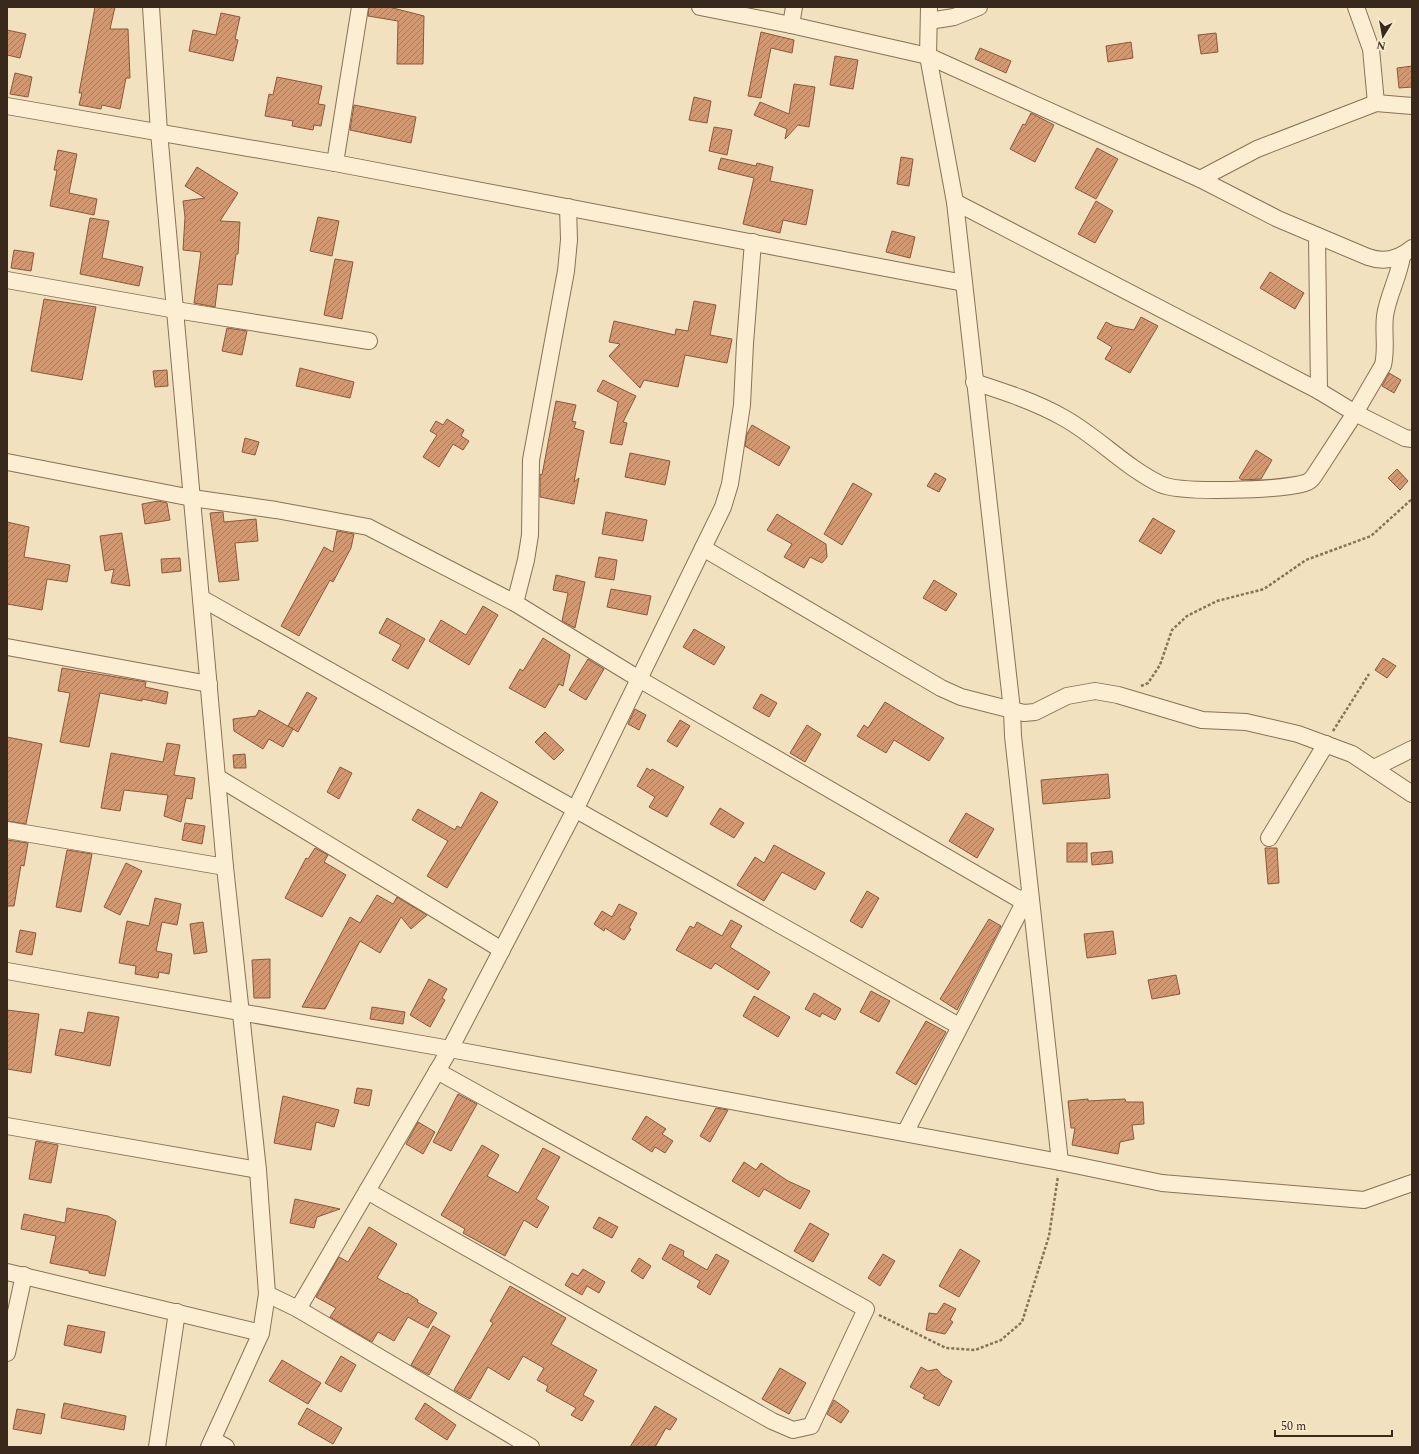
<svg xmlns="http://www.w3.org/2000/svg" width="1419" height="1454" font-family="Spectral,serif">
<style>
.building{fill:url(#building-hatch);stroke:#8b583a}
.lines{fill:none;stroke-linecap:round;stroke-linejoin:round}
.minor-casing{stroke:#8a7156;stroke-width:18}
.path{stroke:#8a7156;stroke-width:2.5;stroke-dasharray:3 2;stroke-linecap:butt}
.minor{stroke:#fbeed2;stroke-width:16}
</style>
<defs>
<pattern id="building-hatch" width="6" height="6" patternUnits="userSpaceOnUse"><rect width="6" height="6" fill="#d29872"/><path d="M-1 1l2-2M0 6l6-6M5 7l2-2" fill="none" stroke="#ab7c5d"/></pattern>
</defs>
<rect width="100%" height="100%" fill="#f1e1bf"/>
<g class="building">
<path d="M 95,7 L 115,7 L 110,29 L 128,29 L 130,78 L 126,78 L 120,109 L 102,105 L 101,109 L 79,105 L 82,93 L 79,93 Z"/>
<path d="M 369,7 L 389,7 L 424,16 L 423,64 L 397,64 L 398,21 L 368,16 Z"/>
<path d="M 221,13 L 240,17 L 235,39 L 238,40 L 233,61 L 189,51 L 193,30 L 216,35 Z"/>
<path d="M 7,30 L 26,34 L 20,58 L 7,55 Z"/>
<path d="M 761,32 L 794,40 L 792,53 L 771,48 L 761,98 L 748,96 Z"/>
<path d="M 1216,33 L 1218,52 L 1201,54 L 1198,35 Z"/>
<path d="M 1131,42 L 1133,58 L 1108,62 L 1106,46 Z"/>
<path d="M 980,48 L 1011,61 L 1006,73 L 975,59 Z"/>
<path d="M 835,56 L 858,60 L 853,89 L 830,85 Z"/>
<path d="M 1412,66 L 1412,87 L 1399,88 L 1397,68 Z"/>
<path d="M 15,73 L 32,77 L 28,97 L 10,94 Z"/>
<path d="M 277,77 L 322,86 L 318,104 L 325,105 L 321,126 L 314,125 L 313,130 L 292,126 L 293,121 L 265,116 L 269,94 L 273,95 Z"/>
<path d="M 794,84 L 815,87 L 809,127 L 798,125 L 785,139 L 787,129 L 754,115 L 760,102 L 789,114 Z"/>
<path d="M 694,97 L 711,101 L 707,123 L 689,120 Z"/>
<path d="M 354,105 L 416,117 L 411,143 L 350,130 Z"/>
<path d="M 1031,113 L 1054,125 L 1035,162 L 1010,149 L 1023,124 L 1025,125 Z"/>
<path d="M 714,127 L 732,130 L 727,155 L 709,151 Z"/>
<path d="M 1097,148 L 1118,159 L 1096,199 L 1075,188 Z"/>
<path d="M 58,150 L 77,154 L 69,193 L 97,199 L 94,215 L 50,206 L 57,170 L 54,170 Z"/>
<path d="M 901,157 L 913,159 L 909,186 L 897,184 Z"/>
<path d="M 721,158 L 756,166 L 757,163 L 773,167 L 770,181 L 813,190 L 806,225 L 783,220 L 780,233 L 743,224 L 754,178 L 718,169 Z"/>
<path d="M 197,167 L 238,193 L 220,221 L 240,222 L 238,254 L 236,254 L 232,285 L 218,284 L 215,307 L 194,303 L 201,252 L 183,250 L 185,217 L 183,201 L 205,198 L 185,186 Z"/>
<path d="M 1096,201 L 1113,211 L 1095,243 L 1078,234 Z"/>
<path d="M 318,217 L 339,221 L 332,256 L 310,251 Z"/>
<path d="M 90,218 L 109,221 L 102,258 L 143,267 L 139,286 L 80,274 Z"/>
<path d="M 892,231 L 915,237 L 910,258 L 886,252 Z"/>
<path d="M 14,250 L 34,253 L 31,271 L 11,268 Z"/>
<path d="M 335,259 L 353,262 L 342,319 L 324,315 Z"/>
<path d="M 1270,272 L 1304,293 L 1295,309 L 1260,288 Z"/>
<path d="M 44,299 L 96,307 L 82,380 L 31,371 Z"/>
<path d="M 694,301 L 716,305 L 710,335 L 732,339 L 727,363 L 685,355 L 678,387 L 644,380 L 640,388 L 609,356 L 620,344 L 609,342 L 614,321 L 675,335 L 676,329 L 688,331 Z"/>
<path d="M 1141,317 L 1158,326 L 1130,373 L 1105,359 L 1112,347 L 1097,338 L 1106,322 L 1114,326 L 1134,330 Z"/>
<path d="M 227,328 L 247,331 L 242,355 L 222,351 Z"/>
<path d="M 300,368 L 354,382 L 350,398 L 296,386 Z"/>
<path d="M 167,370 L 168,386 L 155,387 L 153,371 Z"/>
<path d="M 1389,373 L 1401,380 L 1394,393 L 1382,386 Z"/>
<path d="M 603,380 L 636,396 L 623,422 L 627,423 L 622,445 L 610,443 L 618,402 L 597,391 Z"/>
<path d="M 556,401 L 576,405 L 572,421 L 576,422 L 574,428 L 584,431 L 574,482 L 579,478 L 574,504 L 540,497 L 540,474 L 542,475 Z"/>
<path d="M 447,419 L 464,430 L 461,436 L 469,441 L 463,450 L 453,444 L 439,467 L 423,457 L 437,435 L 430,431 L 436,421 L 443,425 Z"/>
<path d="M 752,425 L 790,447 L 779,466 L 745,446 L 747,434 Z"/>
<path d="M 245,438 L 259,442 L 255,455 L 242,452 Z"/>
<path d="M 1256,450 L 1272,460 L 1261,479 L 1242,480 L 1239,478 Z"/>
<path d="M 630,453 L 670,461 L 665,485 L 625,477 Z"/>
<path d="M 1397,469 L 1408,481 L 1400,490 L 1388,478 Z"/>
<path d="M 935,473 L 946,479 L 939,492 L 927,486 Z"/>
<path d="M 853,483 L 872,494 L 842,545 L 824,534 Z"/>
<path d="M 158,501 L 167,503 L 170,520 L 145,524 L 142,504 Z"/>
<path d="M 223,512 L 224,522 L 256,519 L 258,541 L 235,543 L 239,580 L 219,582 L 210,513 Z"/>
<path d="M 606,512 L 647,520 L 643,541 L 602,534 Z"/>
<path d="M 777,514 L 826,544 L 827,557 L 822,563 L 810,557 L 804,568 L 784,557 L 792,544 L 767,530 Z"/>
<path d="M 1153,518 L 1175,531 L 1161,554 L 1139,541 Z"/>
<path d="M 7,522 L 29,527 L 24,557 L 70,565 L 67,582 L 47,579 L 42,610 L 7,604 Z"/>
<path d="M 337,531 L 354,534 L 351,548 L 333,582 L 330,580 L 299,636 L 281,626 L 324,547 L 333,552 Z"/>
<path d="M 122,533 L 122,535 L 130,586 L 111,583 L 114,569 L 105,571 L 100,536 Z"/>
<path d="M 599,557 L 617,560 L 614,580 L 595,577 Z"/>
<path d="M 180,558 L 181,571 L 162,573 L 161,559 Z"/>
<path d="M 556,575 L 585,582 L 575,628 L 562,621 L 568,593 L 553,590 Z"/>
<path d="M 934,580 L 957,594 L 946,611 L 923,598 Z"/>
<path d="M 611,589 L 651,596 L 647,615 L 607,607 Z"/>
<path d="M 483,606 L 498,615 L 469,665 L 429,641 L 441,620 L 466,635 Z"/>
<path d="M 387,618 L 425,639 L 408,669 L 392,660 L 401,645 L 379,633 Z"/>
<path d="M 694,629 L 725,647 L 714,665 L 683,647 Z"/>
<path d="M 543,638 L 570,655 L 563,686 L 559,684 L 545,708 L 509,688 L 520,669 L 523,671 Z"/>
<path d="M 1383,658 L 1396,666 L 1387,678 L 1375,670 Z"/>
<path d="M 588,659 L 604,669 L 586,700 L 569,690 Z"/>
<path d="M 62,668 L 146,682 L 145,687 L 168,692 L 166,704 L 142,699 L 142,701 L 100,693 L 89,747 L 60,742 L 70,693 L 58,691 Z"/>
<path d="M 307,692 L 317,698 L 298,732 L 288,726 Z"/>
<path d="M 761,694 L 777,703 L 769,717 L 753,708 Z"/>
<path d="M 885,702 L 944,738 L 929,761 L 894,740 L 886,753 L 857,736 L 864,725 L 868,728 Z"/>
<path d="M 635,709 L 646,715 L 639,730 L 628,724 Z"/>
<path d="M 259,710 L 293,729 L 283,747 L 269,739 L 263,749 L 234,731 L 233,719 L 256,716 Z"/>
<path d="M 680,720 L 690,726 L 677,747 L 667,741 Z"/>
<path d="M 807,725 L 821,734 L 805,762 L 790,753 Z"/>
<path d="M 545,732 L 564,750 L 554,760 L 535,742 Z"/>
<path d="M 7,737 L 42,744 L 26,824 L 7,821 Z"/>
<path d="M 167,743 L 180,745 L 174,775 L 195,778 L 192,799 L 186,798 L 181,822 L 164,816 L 168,795 L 124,790 L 120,811 L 101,808 L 111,753 L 163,762 Z"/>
<path d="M 245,754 L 246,768 L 234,768 L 233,755 Z"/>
<path d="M 340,767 L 352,773 L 339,799 L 327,792 Z"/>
<path d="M 647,768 L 651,771 L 652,769 L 684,787 L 667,817 L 649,807 L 655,797 L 637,786 Z"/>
<path d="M 1108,774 L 1110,798 L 1043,804 L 1041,780 Z"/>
<path d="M 481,792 L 498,802 L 447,888 L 427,876 L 448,841 L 412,820 L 418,809 L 455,830 L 457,826 L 461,828 Z"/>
<path d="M 720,808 L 744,823 L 734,838 L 710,824 Z"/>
<path d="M 966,813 L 994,829 L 977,858 L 949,841 Z"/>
<path d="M 185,823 L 205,826 L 202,844 L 182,840 Z"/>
<path d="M 7,840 L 28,843 L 24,866 L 21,865 L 14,906 L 7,906 Z"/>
<rect x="1067" y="843" width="20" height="19"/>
<path d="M 774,845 L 825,873 L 815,890 L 782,872 L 764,901 L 737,885 L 755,857 L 764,863 Z"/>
<path d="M 315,848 L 328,855 L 324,862 L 346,875 L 322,917 L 285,898 L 306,858 L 308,859 Z"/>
<path d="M 1265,848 L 1277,848 L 1279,883 L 1268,884 Z"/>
<path d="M 67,850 L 92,854 L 81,912 L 56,907 Z"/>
<path d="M 1112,851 L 1113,863 L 1092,865 L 1091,853 Z"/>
<path d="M 126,863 L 142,871 L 120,915 L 104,907 Z"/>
<path d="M 867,891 L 879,898 L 862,928 L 850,921 Z"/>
<path d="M 377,895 L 393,904 L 397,897 L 427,915 L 411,929 L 401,917 L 380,953 L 360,941 L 325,1009 L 302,1007 L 350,917 L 360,923 Z"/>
<path d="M 155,898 L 181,904 L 177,925 L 162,922 L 156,951 L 172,954 L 169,974 L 159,972 L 158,978 L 135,974 L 136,966 L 119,963 L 127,921 L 149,926 Z"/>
<path d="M 619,904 L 637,913 L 629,928 L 631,929 L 624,940 L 605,928 L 604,931 L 594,924 L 602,911 L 612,917 Z"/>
<path d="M 989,919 L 1001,926 L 957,1010 L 940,999 Z"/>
<path d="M 731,920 L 742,926 L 730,947 L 770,972 L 758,990 L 715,963 L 711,969 L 676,950 L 690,926 L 694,928 L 697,922 L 722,936 Z"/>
<path d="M 203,922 L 207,952 L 194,954 L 190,924 Z"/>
<path d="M 20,930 L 36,933 L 32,955 L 16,952 Z"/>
<path d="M 1113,931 L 1116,954 L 1087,958 L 1084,934 Z"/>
<path d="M 270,959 L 270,998 L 254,998 L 252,960 Z"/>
<path d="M 1176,975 L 1180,994 L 1152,999 L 1148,980 Z"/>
<path d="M 429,979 L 447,989 L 442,998 L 445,1000 L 430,1027 L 410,1015 Z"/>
<path d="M 871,991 L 890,1001 L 879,1022 L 860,1012 Z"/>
<path d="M 814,993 L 841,1009 L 835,1020 L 822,1013 L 820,1017 L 805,1009 Z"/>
<path d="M 754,996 L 790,1017 L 778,1037 L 743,1016 Z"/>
<path d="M 372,1007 L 405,1012 L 403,1024 L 370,1019 Z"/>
<path d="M 7,1010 L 39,1014 L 31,1073 L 7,1069 Z"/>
<path d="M 88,1012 L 119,1017 L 110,1066 L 55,1055 L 60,1029 L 84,1033 Z"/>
<path d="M 926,1021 L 946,1032 L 916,1085 L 896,1073 Z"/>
<path d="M 357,1088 L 372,1090 L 369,1106 L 354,1103 Z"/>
<path d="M 458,1094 L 477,1104 L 451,1151 L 433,1142 Z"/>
<path d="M 283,1096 L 339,1110 L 334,1127 L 316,1122 L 311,1150 L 274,1143 Z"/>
<path d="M 1088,1099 L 1088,1101 L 1125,1099 L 1126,1102 L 1143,1102 L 1144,1124 L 1132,1125 L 1134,1139 L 1120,1142 L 1118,1154 L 1072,1145 L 1075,1128 L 1071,1128 L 1068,1101 Z"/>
<path d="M 716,1108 L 728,1110 L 710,1142 L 700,1136 Z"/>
<path d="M 646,1116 L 666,1129 L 662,1134 L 673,1141 L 665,1153 L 655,1147 L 652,1152 L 632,1139 Z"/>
<path d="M 418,1122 L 435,1132 L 423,1154 L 406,1144 Z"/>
<path d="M 36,1141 L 58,1145 L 51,1183 L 29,1179 Z"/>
<path d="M 482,1145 L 499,1155 L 487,1176 L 518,1193 L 543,1148 L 560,1157 L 536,1199 L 549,1207 L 537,1228 L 524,1220 L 505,1256 L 463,1233 L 465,1229 L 441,1215 Z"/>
<path d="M 744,1162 L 756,1170 L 761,1163 L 788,1181 L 810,1191 L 800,1209 L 764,1189 L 759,1197 L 732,1181 Z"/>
<path d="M 295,1199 L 340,1209 L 317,1217 L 314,1228 L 290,1223 Z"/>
<path d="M 67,1208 L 108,1216 L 116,1221 L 105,1276 L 89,1273 L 89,1271 L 50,1263 L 56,1236 L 21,1229 L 24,1214 L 65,1223 Z"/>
<path d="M 599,1217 L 618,1227 L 612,1238 L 593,1228 Z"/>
<path d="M 810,1223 L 829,1234 L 813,1262 L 794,1251 Z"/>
<path d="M 369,1227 L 397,1244 L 377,1278 L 406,1294 L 407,1293 L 418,1300 L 417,1302 L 437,1313 L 428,1328 L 408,1317 L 394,1341 L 378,1332 L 372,1342 L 330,1317 L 336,1308 L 316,1297 L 339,1257 L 348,1262 Z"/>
<path d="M 670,1244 L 684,1251 L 683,1256 L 707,1270 L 716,1254 L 729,1261 L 710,1295 L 697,1287 L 700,1281 L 662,1259 Z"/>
<path d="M 960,1249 L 980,1261 L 959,1297 L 939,1286 Z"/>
<path d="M 883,1254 L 895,1261 L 880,1286 L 868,1278 Z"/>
<path d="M 639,1258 L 651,1266 L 643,1279 L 631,1271 Z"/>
<path d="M 583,1269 L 605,1282 L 599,1293 L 587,1286 L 582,1295 L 565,1285 L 572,1273 L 578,1276 Z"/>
<path d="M 510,1286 L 566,1318 L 551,1344 L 597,1370 L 583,1395 L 594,1401 L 582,1421 L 571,1415 L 576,1408 L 546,1391 L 548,1386 L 537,1380 L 544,1368 L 523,1356 L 509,1380 L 488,1367 L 470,1399 L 454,1390 L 493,1323 L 490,1321 Z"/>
<path d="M 944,1303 L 956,1309 L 950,1320 L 953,1322 L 945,1334 L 926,1330 L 929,1313 L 937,1314 Z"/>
<path d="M 68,1325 L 105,1332 L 101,1353 L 64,1345 Z"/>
<path d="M 433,1326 L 450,1336 L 429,1375 L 411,1365 Z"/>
<path d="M 341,1356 L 356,1365 L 341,1392 L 325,1383 Z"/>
<path d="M 282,1360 L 321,1383 L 308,1404 L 269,1381 Z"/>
<path d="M 921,1367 L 928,1371 L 937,1369 L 942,1375 L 952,1381 L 939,1406 L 923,1398 L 925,1395 L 910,1387 Z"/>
<path d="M 780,1368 L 806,1383 L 789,1414 L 762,1399 Z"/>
<path d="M 834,1400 L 849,1411 L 841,1423 L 827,1414 Z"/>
<path d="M 64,1403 L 126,1416 L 124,1430 L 61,1418 Z"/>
<path d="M 425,1403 L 456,1425 L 447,1440 L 415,1419 Z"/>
<path d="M 655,1406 L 677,1419 L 670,1430 L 666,1428 L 655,1447 L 630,1447 Z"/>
<path d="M 307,1408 L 342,1428 L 333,1444 L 298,1424 Z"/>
<path d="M 17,1409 L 45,1414 L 41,1434 L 13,1429 Z"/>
</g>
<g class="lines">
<g class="minor-casing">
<g id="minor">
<path d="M 151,7 L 159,132 L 225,867 L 258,1170 L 267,1294 L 261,1333 L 209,1447"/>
<path d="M 700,7 L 791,25 L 928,56 L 1200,179 L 1278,219 L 1368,257 C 1385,263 1399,259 1412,248"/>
<path d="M 929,7 L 928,56 L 955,202 L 1012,710 L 1013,736 L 1060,1162"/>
<path d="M 1356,7 L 1371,49 L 1376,103"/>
<path d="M 929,21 L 954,17 L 979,7"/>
<path d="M 791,25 L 794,7"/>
<path d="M 7,106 L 335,163 L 964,283"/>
<path d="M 335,163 L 360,7"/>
<path d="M 1200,179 L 1257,149 L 1376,103 L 1412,106"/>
<path d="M 955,202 L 1319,391 L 1355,413 L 1383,365 C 1387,349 1383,332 1385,316 C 1388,295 1399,277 1402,256"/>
<path d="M 1317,236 L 1319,391"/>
<path d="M 7,280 L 176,310 L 369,341"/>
<path d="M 974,382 C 1005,392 1036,402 1064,418 C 1098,437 1125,467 1160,484 C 1181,494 1281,490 1305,483 C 1309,482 1312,479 1314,476 L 1355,413 L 1405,438 L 1412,439"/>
<path d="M 7,462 L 192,498 L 276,510 L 368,527 L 515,603 L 639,679 L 1024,902"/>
<path d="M 703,548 L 941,688 L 961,697 L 1024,713 L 1035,712 L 1067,696 L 1095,691 L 1118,695 L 1202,720 L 1246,722 L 1298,734 L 1352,754 L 1412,794"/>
<path d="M 201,598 L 959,1026"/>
<path d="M 515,603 L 526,560 L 530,535 L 531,460 L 566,271 L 569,240 L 568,207"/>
<path d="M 7,647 L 209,684"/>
<path d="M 1374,768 L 1412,749"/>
<path d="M 217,777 L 502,950"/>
<path d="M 7,830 L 225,867"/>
<path d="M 1269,838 L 1326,744"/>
<path d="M 7,971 L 450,1049 L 1060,1162 L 1162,1183 L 1364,1200 L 1412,1183"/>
<path d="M 7,1126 L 258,1170"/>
<path d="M 905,1133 L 1029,893"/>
<path d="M 367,1191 L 772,1421 L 793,1430 L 811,1426 L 866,1309 L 437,1071"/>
<path d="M 7,1272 L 261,1333"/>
<path d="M 267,1294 L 298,1309 L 531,1447"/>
<path d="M 298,1309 L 450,1049 L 576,808 L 723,507 L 730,484 L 742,405 L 745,343 L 753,242"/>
<path d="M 7,1353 L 24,1275"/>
<path d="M 213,1440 L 226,1447"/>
<path d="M 157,1447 L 177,1312"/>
</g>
</g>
<g class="path">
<path d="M 1141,686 L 1148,683 L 1160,665 L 1172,630 L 1187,616 L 1217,601 L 1264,589 L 1306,560 L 1371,536 L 1412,499"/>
<path d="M 1333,731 L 1369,674"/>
<path d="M 879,1315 L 946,1348 L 975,1350 L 1001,1340 L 1022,1322 L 1049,1236 L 1058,1176"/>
</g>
<use href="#minor" class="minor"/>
</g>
<rect width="1419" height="1454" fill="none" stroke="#39291c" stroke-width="16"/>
<g transform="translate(1383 36) rotate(191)" stroke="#f8ebcf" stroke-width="3" paint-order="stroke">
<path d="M0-3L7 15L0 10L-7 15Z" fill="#39291c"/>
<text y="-6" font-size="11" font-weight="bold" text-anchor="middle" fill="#39291c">N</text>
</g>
<path d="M1275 1430v6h117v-6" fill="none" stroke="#39291c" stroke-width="2"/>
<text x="1281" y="1430" font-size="12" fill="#39291c" stroke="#f8ebcf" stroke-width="3" paint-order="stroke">50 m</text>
</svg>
